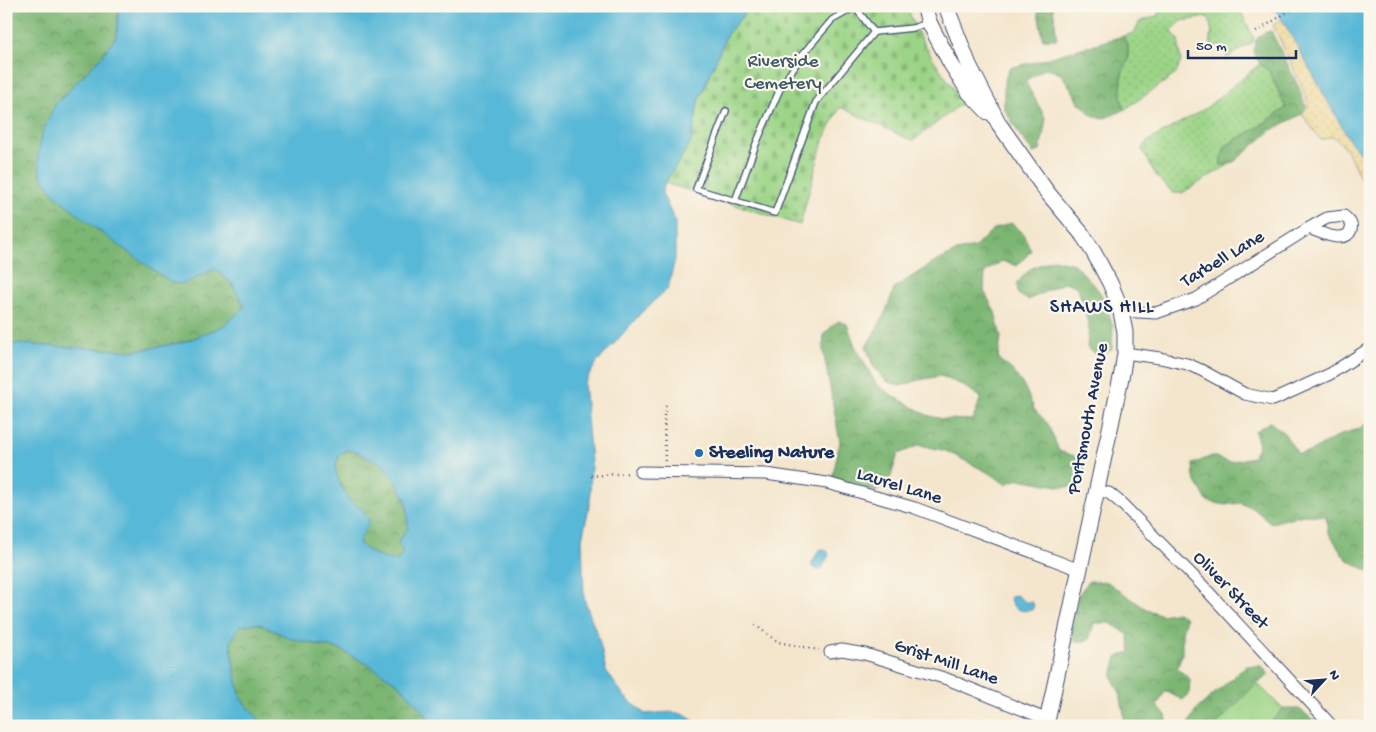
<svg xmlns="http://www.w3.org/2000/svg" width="1376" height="732" font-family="'Gochi Hand',sans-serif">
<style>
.grass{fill:url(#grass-dots);stroke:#5b8272}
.forest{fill:url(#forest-crowns);stroke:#4c7268}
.sand{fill:url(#sand-dots);stroke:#84847e}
.cemetery{fill:url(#cemetery-stones);stroke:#5b8272}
.garden{fill:#9bd486;stroke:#5b8272}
.water{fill:#59b8d7;stroke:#3a749a;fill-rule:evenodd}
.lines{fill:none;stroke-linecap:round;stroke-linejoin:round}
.service-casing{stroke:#3c4a6f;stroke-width:8}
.minor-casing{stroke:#3c4a6f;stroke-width:13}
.secondary-casing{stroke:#3c4a6f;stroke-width:17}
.path{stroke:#3c4a6f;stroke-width:2.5;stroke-dasharray:1 4;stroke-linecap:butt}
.service{stroke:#fff;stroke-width:5.5}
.minor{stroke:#fff;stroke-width:11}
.secondary{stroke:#fff;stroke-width:15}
.poi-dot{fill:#1f6fb2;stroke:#fbf7ec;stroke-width:2}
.labels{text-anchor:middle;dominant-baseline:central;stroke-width:4.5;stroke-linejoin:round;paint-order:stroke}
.park-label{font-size:19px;fill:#3b5868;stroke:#fbf7ec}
.street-label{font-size:19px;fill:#1b2f5e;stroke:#fbf7ec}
.poi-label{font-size:19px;font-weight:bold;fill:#1b2f5e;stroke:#fbf7ec;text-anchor:start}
.neighbourhood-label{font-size:20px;letter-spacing:1px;fill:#1b2f5e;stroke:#fbf7ec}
</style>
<defs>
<pattern id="grass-dots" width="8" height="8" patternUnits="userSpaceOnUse" patternTransform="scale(1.25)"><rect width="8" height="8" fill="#9bd486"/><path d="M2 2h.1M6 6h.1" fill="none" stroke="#85b676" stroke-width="1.8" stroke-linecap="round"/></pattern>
<pattern id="forest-crowns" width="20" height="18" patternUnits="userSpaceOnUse" patternTransform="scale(1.25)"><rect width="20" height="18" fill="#7cb673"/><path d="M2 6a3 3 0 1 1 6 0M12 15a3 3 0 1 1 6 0" fill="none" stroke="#659462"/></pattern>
<pattern id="sand-dots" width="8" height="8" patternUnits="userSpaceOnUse" patternTransform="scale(1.25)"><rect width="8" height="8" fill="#eeda9e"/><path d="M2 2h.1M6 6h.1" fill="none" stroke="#ccbb8a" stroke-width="1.8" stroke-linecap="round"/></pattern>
<pattern id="cemetery-stones" width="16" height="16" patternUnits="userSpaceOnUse" patternTransform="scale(1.25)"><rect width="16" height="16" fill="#9bd486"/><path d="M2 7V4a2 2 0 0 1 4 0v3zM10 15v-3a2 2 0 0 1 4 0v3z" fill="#85b676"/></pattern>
</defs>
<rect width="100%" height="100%" fill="#fbf7ec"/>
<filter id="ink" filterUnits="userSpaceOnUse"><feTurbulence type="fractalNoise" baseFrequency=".02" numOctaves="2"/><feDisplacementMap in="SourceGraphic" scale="10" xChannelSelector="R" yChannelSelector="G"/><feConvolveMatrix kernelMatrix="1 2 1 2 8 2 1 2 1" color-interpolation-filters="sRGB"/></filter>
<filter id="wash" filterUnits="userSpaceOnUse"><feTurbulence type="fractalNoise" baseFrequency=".0096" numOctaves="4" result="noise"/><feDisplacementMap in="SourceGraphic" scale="20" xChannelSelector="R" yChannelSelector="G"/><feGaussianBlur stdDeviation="1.12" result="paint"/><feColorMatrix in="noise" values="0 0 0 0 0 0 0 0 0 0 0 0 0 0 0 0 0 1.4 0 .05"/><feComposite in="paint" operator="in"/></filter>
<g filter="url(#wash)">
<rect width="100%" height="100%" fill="#f4e6cd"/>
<g class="grass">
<path d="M 1163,6 L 1238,6 L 1253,36 L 1254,41 L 1227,58 L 1224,48 L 1218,45 L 1212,49 L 1210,36 L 1212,35 L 1210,21 L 1207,17 L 1182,21 L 1171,31 L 1178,39 L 1181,61 L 1176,74 L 1124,110 L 1121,95 L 1122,73 L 1128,61 L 1128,45 L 1123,36 L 1134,33 L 1138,26 L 1139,22 L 1157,16 L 1159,10 Z"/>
<path d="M 1260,64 L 1269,71 L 1286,108 L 1260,126 L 1220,164 L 1228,165 L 1182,193 L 1173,193 L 1157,177 L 1142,149 L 1148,141 L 1206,108 Z"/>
</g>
<g class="forest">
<path d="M 6,6 L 119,6 L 117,35 L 102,56 L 55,105 L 184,284 L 215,269 L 232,284 L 245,307 L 223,326 L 184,342 L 134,351 L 16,344 L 6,348 Z"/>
<path d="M 1037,6 L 1053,6 L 1057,39 L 1043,39 Z"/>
<path d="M 1271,31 L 1299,88 L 1306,108 L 1302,114 L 1272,130 L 1235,161 L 1228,165 L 1220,165 L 1225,146 L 1260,126 L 1286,108 L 1269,71 L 1260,64 L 1253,52 C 1256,39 1257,34 1271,31 Z"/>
<path d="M 1123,36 L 1128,45 L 1128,61 L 1122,73 L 1121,95 L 1124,110 L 1102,119 L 1090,114 L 1086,108 L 1077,102 L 1074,93 L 1061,74 L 1046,68 L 1025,81 L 1046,119 L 1040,151 L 1033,153 L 1021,137 L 1004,108 L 1004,83 L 1009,68 L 1031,63 Z"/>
<path d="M 1011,223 L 1022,232 L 1031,251 L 1017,266 L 1002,261 L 985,272 L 984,291 L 995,312 L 1001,337 L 998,359 L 1013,371 L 1025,388 L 1034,409 L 1048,424 L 1059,451 L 1077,457 L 1085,469 L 1079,486 L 1063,487 L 1019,479 L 1005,484 L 993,475 L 946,451 L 920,445 L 898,454 L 890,479 L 876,492 L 848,485 L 832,479 L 840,442 L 823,350 L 824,334 L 838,321 L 847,324 L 855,346 L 876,384 L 890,394 L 927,415 L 942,419 L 973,420 L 981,397 L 962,385 L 941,376 L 919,380 L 901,386 L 886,381 L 873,366 L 866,346 C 879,326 887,312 894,288 L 930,265 L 957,251 L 975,247 L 992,230 Z"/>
<path d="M 1053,259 L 1074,264 L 1093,283 L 1105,300 L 1113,327 L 1112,349 L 1099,357 L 1087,347 L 1089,327 L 1078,287 L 1065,282 L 1028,300 L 1018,294 L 1017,283 L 1030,269 Z"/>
<path d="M 1370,421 L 1370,572 L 1346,559 L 1328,532 L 1326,516 L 1303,515 L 1271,523 L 1253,508 L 1240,503 L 1225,505 L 1207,501 L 1194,478 L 1193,464 L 1212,456 L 1229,462 L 1253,457 L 1259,445 L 1255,431 L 1270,422 L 1284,433 L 1298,454 L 1310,452 L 1342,434 L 1360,428 Z"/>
<path d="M 348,450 L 359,452 L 365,457 L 380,462 L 394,479 L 401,490 L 407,503 L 408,528 L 398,542 L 403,553 L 398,561 C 383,560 369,553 359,543 L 362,534 L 362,509 L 349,500 L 339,482 L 335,468 L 339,455 Z"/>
<path d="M 1089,581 L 1107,582 L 1146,609 L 1162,615 L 1177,612 L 1186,618 L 1182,632 L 1182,654 L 1177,668 L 1190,679 L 1189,693 L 1183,700 L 1165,691 L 1157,706 L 1166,715 L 1168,726 L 1124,726 L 1124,714 L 1120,693 L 1112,677 L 1117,657 L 1131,652 L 1128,634 L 1110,623 L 1094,623 L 1089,640 L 1075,642 L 1071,631 L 1079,594 Z"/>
<path d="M 257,623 L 292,639 L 339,649 L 371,666 L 399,684 L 429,718 L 432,726 L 274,726 L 262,723 L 241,699 L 232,659 L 231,641 L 240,625 Z"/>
<path d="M 1246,666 L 1262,666 L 1269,675 L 1257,683 L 1215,726 L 1187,726 L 1197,709 Z"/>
<path d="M 1283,709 L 1299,709 L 1321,726 L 1267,726 Z"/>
</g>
<path class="sand" d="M 1282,19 L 1350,141 L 1370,165 L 1369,179 L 1361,179 C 1353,164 1347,144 1332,136 L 1321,140 L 1302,114 L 1306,108 L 1305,105 L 1309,106 L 1302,86 L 1273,25 Z"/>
<path class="cemetery" d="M 751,6 L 907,6 C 918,42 942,71 963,102 L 913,141 L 840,107 L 822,144 L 800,225 L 665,183 L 691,142 L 698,102 L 727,34 Z"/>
<path class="garden" d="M 1257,683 L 1283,709 L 1267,726 L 1215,726 Z"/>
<g class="water">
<path d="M 119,6 L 751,6 L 727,34 L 698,102 L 691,142 L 665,183 L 662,193 L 675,222 L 675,259 L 668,288 L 641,313 L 596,364 L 584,383 L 591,462 L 590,503 L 582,539 L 584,598 L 600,643 L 606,671 L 625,697 L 645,714 C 666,713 683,707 698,726 L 432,726 L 429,718 L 399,684 L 371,666 L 339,649 L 292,639 L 257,623 L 240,626 L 231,641 L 232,659 L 241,699 L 262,723 L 274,726 L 6,726 L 6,348 L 16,344 L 134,351 L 184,342 L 223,326 L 245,307 L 232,284 L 215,269 L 184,284 L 172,283 L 99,231 L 56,196 L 41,176 L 38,157 L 41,136 L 55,105 L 102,56 L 117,35 ZM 347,450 L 359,452 L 365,457 L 380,462 L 394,479 L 401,490 L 407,503 L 408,528 L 398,542 L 403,553 L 397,561 C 383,560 369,553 359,543 C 362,533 367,530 369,520 L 362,509 L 349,500 L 339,482 L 335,468 L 339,455 Z"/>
<path d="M 1272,6 L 1370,6 L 1370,165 L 1350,141 L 1282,19 Z"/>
<path d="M 823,549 L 827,551 L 829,555 L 822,568 L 818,570 L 812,567 L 812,563 L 819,550 Z"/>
<path d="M 1016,595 L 1025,602 L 1032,602 L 1034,605 L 1032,610 C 1023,612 1012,610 1010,599 L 1012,596 Z"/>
</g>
</g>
<g filter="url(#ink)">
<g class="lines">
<g class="service-casing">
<g id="service">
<path d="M 726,111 L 696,189 L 775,213 L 816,102 L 874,32 L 913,28 L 927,23"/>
<path d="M 735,201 L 756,144 L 780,89 L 801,56 L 832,20 L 855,7 L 874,32"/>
</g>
</g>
<g class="minor-casing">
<g id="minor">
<path d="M 1121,311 L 1156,313 L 1196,299 L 1309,228 L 1327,218 L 1344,216 C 1348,220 1353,223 1351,230 C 1345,245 1319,232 1309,228"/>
<path d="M 1125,353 L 1160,358 L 1187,364 L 1201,370 L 1245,394 L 1273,400 L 1330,374 L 1370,348"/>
<path d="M 640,472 L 766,474 L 827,483 L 915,508 L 1080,570"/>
<path d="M 1096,490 L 1109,493 L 1121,503 L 1201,584 L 1332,726"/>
<path d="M 830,652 L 842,650 L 865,654 L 947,679 L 1048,720"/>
</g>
</g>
<g class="secondary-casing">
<g id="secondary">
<path d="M 924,6 L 929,22 L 935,34 L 951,64 L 969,92 L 988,112"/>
<path d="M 946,6 L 969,65 L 999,124 L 1047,192 L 1082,234 L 1094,253 L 1110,283 L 1120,307 L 1125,332 L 1125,353 L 1122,373 L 1046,726"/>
</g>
</g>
<g class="path">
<path d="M 1256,32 L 1297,6"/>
<path d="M 665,461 L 664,412 L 666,410 L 666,403"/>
<path d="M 591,476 L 629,473"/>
<path d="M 1252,623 L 1257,618"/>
<path d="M 755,625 L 778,642 L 819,650"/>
</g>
<use href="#service" class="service"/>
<use href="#minor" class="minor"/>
<use href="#secondary" class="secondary"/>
</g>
</g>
<circle class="poi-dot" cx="699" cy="453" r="5"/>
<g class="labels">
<g class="park-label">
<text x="783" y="62">Riverside<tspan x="783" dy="22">Cemetery</tspan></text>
</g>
<g class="street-label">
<text transform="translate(1223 260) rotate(-31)">Tarbell Lane</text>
<text transform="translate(1089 419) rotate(-79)">Portsmouth Avenue</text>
<text transform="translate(899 487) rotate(17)">Laurel Lane</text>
<text transform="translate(1230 591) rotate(46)">Oliver Street</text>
<text transform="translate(946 663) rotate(19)">Grist Mill Lane</text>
</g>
<g class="poi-label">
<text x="709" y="453">Steeling Nature</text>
</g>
<g class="neighbourhood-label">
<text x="1102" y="308">SHAWS HILL</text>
</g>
</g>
<rect width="1376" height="732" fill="none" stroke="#fbf7ec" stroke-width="25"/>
<g transform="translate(1324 680) rotate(64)" stroke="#fbf7ec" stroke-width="4" paint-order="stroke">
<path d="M0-4L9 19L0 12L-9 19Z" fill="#1b2f5e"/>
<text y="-8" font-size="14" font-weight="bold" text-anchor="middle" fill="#1b2f5e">N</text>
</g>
<path d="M1188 50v8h108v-8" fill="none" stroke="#1b2f5e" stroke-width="2.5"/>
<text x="1196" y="50" font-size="15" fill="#1b2f5e" stroke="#fbf7ec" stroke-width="4" paint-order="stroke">50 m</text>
</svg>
